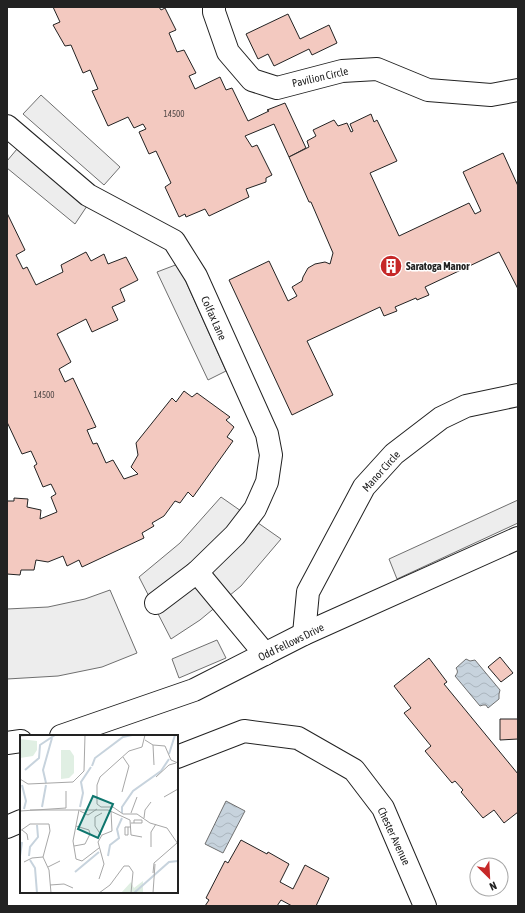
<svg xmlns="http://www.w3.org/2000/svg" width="525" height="913" font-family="'Asap Condensed',sans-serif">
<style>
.parking{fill:#ededed;stroke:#6f6f6f}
.water{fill:url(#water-waves);stroke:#6f6f6f}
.building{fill:#f3c9c0;stroke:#222}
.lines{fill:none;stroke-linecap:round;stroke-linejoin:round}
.minor-casing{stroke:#222;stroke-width:24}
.minor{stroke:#fff;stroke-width:22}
.labels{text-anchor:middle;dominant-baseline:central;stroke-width:3;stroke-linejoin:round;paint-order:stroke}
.number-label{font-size:9px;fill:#564c4a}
.street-label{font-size:11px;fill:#222;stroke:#fff}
.poi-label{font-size:11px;font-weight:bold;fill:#222;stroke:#fff;text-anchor:start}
.inset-river{fill:none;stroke:#c7d3dd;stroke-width:2}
.inset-road{fill:none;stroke:#a7a7a7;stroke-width:1}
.view{fill:#0f766e;fill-opacity:0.15;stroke:#0f766e;stroke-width:2}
.inset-edge{fill:none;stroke:#222;stroke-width:2}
</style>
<defs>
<pattern id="water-waves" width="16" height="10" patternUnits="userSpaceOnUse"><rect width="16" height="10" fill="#c7d3dd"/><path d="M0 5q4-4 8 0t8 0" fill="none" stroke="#abb5bd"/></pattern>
</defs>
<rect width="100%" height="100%" fill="#fff"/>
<g class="parking">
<path d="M 41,95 L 120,167 L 104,185 L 23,114 Z"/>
<path d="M 17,149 L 87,206 L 75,224 L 7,168 L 7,161 Z"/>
<path d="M 178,264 L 226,371 L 208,380 L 157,272 Z"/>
<path d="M 221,497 L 281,539 L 241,586 L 200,620 L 171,639 L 139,577 L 180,543 Z"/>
<path d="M 518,500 L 518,523 L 397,579 L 389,559 Z"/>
<path d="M 110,590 L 137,653 L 102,667 L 58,676 L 7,679 L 7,609 L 48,607 L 85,599 Z"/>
<path d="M 217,640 L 226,658 L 179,678 L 172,659 Z"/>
</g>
<g class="water">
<path d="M 466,659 L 470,661 L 475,660 L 500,690 L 499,694 L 499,699 L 488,708 L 486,705 L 483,705 L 480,706 L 455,676 C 458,673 458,671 456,668 Z"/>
<path d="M 226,801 L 245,811 L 223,853 L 205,844 Z"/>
</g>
<g class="building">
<path d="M 53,7 L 159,7 L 161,10 L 165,8 L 176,30 L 169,33 L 177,52 L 184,50 L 196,73 L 189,76 L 195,89 L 220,77 L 226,90 L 232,88 L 248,121 L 269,111 L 267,110 L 285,103 L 306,148 L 289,157 L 274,124 L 245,136 L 252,147 L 257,145 L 272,175 L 266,178 L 266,182 L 246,189 L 249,197 L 209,216 L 205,209 L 186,217 L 185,214 L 179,217 L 165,187 L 171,183 L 156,151 L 149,154 L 139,132 L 146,129 L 143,124 L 134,128 L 128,117 L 108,126 L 92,91 L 98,89 L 90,70 L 83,73 L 71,45 L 65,46 L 53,25 L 60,22 Z"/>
<path d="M 288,14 L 300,39 L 329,25 L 337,43 L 312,55 L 309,49 L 274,66 L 268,54 L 258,59 L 246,34 Z"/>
<path d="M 371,114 L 374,122 L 377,120 L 397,161 L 370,173 L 399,236 L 469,203 L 475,214 L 481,211 L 463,172 L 503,153 L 518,186 L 518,289 L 499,252 L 425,287 L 429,295 L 417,300 L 416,298 L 395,307 L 397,311 L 384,316 L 380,307 L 307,341 L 333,395 L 292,415 L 229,280 L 269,261 L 288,301 L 297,296 L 292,287 L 302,281 L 303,277 L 308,268 L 315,264 L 325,262 L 330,264 L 333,253 L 311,202 L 309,202 L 289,157 L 309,147 L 307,141 L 316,136 L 313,130 L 334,120 L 338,126 L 347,123 L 351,132 L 353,131 L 350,124 Z"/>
<path d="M 7,213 L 25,250 L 16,255 L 23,269 L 27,267 L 36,285 L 63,272 L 61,265 L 86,252 L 91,261 L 104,254 L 108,264 L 126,257 L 138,280 L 120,289 L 125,301 L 112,307 L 118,320 L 92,332 L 86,319 L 57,334 L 71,362 L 59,369 L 65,382 L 73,378 L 96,427 L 87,430 L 93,444 L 97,443 L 106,463 L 113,460 L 124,479 L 138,474 L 131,467 L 138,455 L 136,443 L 172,398 L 176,402 L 184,391 L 192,397 L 197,393 L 230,417 L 226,420 L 234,427 L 227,437 L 233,441 L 193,497 L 188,492 L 180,503 L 175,501 L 164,516 L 152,523 L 154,526 L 142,533 L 144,538 L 82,567 L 79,560 L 67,566 L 63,556 L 48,562 L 36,560 L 34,570 L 21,570 L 20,575 L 7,574 L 7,501 L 14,501 L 14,498 L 28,499 L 27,507 L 41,510 L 40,519 L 57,512 L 51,497 L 56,494 L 51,484 L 43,487 L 34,466 L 37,464 L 31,451 L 22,454 L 7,422 Z"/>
<path d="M 500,657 L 513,673 L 501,682 L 488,667 Z"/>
<path d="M 429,658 L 447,682 L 444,684 L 518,774 L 518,812 L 504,823 L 494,810 L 483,818 L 461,792 L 463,790 L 455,781 L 452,783 L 425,751 L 431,746 L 404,713 L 411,708 L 394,686 Z"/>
<path d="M 500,719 L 518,719 L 518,739 L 500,740 Z"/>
<path d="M 241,840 L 267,854 L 268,852 L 289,864 L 280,882 L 293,889 L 305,865 L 329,878 L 316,906 L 292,906 L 281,900 L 277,906 L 205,906 L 209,900 L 206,898 L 225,861 L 228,863 Z"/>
</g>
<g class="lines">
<g class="minor-casing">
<g id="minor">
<path d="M 214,7 L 214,12 L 228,52 L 252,80 L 277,88 L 342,71 L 377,69 L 428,90 L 491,95 L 518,90"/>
<path d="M 7,126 L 88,195 L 174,241 L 196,276 L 267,434 L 271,455 L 267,482 L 255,509 L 235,535 L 197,572 L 156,603"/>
<path d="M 197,572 L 265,654"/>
<path d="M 304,634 L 308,592 L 364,487 L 394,454 L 441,418 L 466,406 L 518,395"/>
<path d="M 61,736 L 194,690 L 304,634 L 518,538"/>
<path d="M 7,743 L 21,741"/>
<path d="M 177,757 L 244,731 L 298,738 L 354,770 L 383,808 L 425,906"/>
<path d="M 7,827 L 21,821"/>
</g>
</g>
<use href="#minor" class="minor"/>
</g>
<defs>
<g id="building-disc" transform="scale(1.15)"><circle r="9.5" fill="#c62828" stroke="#fff"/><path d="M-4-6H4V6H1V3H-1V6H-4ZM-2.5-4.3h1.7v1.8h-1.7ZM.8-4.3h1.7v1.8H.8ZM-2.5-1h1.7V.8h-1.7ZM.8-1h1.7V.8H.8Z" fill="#fff"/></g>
</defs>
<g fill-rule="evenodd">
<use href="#building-disc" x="391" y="266"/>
</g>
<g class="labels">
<g class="number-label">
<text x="174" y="114">14500</text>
<text x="44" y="395">14500</text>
</g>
<g class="street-label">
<text transform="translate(320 77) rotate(-13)">Pavilion Circle</text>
<text transform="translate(214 318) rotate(66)">Colfax Lane</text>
<text transform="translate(381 471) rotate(-48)">Manor Circle</text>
<text transform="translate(291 642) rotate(-26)">Odd Fellows Drive</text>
<text transform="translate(394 836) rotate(65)">Chester Avenue</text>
</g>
<g class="poi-label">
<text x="406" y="266">Saratoga Manor</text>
</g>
</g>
<g transform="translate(20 735)">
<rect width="158" height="158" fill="#fff"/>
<path d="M 123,146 L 123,158 L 101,158 L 111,147 L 114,153 Z" fill="#e0efe3"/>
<path d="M 0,4 L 17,6 L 17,15 L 13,21 L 0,23 ZM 41,15 L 50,15 L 54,21 L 54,38 L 49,43 L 41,44 Z" fill="#e0efe3"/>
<path class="inset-river" d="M 149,19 L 155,0M 72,31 L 75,23 L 103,2 L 112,0M 5,35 L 19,23 L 20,10 L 35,0M 26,48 L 23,35 L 32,3M 2,50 L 6,66 L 4,74M 22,72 L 26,50M 60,72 L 63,58 L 61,47 L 71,32M 102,78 L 102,72 L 113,56 L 141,36 L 149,24M 0,121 L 2,107M 9,121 L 10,112 L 18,102 L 17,90M 88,121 L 90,110 L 99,103 L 97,94 L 102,83M 10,125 L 15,133 L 17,158M 55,137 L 79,117M 114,158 L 149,127 L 158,126"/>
<path class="inset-road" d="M 125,0 L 122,12 L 109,16 L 80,42 L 77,50 L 77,69 L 81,72 L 93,72 L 103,79 L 117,79 L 130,88 L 147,93 L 158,109M 0,1 L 14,0M 125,5 L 133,10 L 145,11 L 151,25 L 158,28M 133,10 L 134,30M 136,42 L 149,30 L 156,28M 0,44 L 8,49 L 53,47 L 64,36 L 65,0M 102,57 L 109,31 L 103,22M 144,62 L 158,54M 10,75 L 88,75 L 110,85 L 111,100 L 122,102M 59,75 L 53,106 L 56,124 L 62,126 L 79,113M 0,76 L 46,73 L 46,56M 60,76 L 68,80 L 77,74M 111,78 L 117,62M 124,83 L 125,75 L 131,67M 111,88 L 122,88 L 122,85 L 114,85 L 114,88M 108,92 L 108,100 L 105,100 L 105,92 L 111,92M 2,95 L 7,99 L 8,105M 0,96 L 10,89 L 29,89 L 30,96 L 23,122 L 29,135 L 31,158M 81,100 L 75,91 L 75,82 L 82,78M 54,111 L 65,109 L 70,99 L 69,95 L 56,91M 131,112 L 131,97 L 136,89M 4,127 L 12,123 L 23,122M 28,132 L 40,126M 133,138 L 134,128 L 157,108M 79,144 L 84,129 L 78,107 L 82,100 L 92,96 L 91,76M 30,150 L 44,149 L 53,153M 79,158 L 90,150 L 104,131 L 109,131 L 113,137 L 111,158M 133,158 L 135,129"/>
<path class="view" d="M 73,61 L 93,69 L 78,103 L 58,94 Z"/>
<rect width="158" height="158" class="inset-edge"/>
</g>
<rect width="525" height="913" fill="none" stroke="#222222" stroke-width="16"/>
<g transform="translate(489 877) rotate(156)"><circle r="19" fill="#ffffff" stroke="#a7a7a7"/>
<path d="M0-3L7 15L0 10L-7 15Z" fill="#c62828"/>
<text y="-6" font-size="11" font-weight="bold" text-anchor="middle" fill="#222222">N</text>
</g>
</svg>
